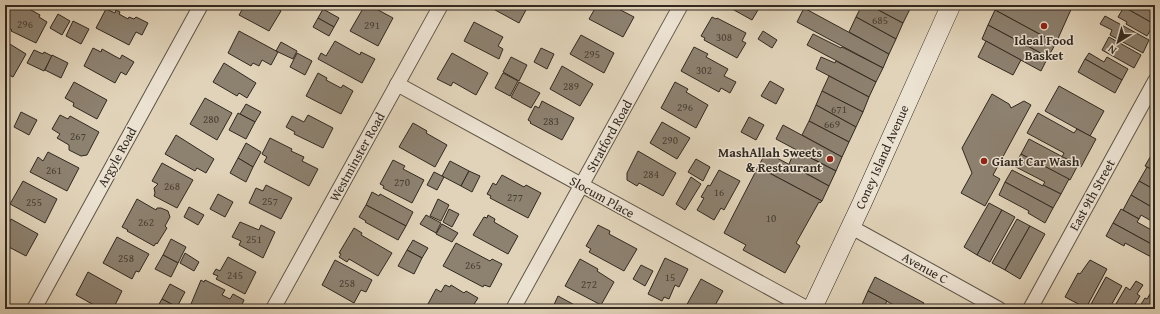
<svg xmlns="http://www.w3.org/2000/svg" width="1160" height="314" font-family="'Gentium Book Plus',serif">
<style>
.building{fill:#8d8170;stroke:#312920}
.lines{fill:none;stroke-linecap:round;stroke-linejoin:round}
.street-casing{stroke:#5d5446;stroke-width:16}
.secondary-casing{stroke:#312920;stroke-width:20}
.street{stroke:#ece2d2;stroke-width:14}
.secondary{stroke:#ece2d2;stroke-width:19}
.poi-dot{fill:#8f2418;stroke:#ece2d2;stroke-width:1.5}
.labels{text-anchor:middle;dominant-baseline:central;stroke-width:3;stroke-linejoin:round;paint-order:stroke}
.number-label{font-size:11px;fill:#483f34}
.poi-label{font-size:13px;font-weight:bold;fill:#312920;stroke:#ece2d2}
.street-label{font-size:13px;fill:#312920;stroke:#ece2d2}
</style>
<rect width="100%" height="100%" fill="#e1d3b9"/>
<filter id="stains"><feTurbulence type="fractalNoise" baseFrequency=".005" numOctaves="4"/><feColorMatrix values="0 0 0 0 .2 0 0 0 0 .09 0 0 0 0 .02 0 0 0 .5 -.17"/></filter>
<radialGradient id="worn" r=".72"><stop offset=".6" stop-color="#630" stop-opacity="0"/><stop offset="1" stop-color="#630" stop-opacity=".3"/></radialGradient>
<g class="building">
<path d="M 8,5 L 22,5 L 40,15 L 39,17 L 47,22 L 36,43 L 11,31 L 12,30 L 5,26 L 5,11 Z"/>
<path d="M 245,5 L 274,5 L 273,6 L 281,11 L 269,31 L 239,15 Z"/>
<path d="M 365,5 L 369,5 L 393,18 L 378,46 L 350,31 Z"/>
<path d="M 486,5 L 523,5 L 527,8 L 519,23 Z"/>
<path d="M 597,5 L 611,5 L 634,17 L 623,37 L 589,19 Z"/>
<path d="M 725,5 L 761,5 L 752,20 Z"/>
<path d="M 862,5 L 869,5 L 903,23 L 896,39 L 856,17 Z"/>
<path d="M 869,5 L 902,5 L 910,9 L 903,23 Z"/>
<path d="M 997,5 L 1073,5 L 1056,43 L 995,10 Z"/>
<path d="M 1125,5 L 1149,5 L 1155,8 L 1154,24 L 1124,7 Z"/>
<path d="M 1124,7 L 1154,24 L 1147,36 L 1126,24 L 1127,22 L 1118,17 Z"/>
<path d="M 804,8 L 889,54 L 883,68 L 797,22 Z"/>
<path d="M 106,9 L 115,13 L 116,10 L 120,12 L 119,14 L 128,19 L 129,17 L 134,19 L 136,17 L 148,23 L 142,35 L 136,32 L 129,45 L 96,28 Z"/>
<path d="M 323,9 L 339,18 L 334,27 L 318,18 Z"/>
<path d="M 995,10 L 1056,43 L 1048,57 L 988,25 Z"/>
<path d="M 58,14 L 70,21 L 62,35 L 50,28 Z"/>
<path d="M 1105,16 L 1149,40 L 1143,53 L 1110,35 L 1112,30 L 1100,24 Z"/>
<path d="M 712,17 L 716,19 L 717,18 L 746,33 L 742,41 L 746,43 L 737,58 L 704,40 L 705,38 L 701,36 Z"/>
<path d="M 856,17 L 896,39 L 889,54 L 849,32 Z"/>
<path d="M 318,18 L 334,27 L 329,36 L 313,27 Z"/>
<path d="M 73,21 L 89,29 L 81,44 L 66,36 Z"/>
<path d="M 474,22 L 503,37 L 498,46 L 503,49 L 499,59 L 464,41 Z"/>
<path d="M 988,25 L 1048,57 L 1041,71 L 982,39 Z"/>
<path d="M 239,31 L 278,52 L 271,65 L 262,60 L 259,66 L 253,63 L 251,66 L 228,53 Z"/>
<path d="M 763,31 L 777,40 L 772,48 L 758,39 Z"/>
<path d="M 813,34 L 841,48 L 842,47 L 883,68 L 876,82 L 807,45 Z"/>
<path d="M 581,35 L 614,53 L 604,73 L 570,54 Z"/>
<path d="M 1109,37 L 1141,55 L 1134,68 L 1102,50 Z"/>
<path d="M 5,41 L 26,54 L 13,77 L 5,73 Z"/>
<path d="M 335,41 L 360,55 L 361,52 L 375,59 L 362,83 L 318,59 L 321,53 L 326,56 Z"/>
<path d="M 986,41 L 1021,60 L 1013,75 L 978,57 Z"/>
<path d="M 281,42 L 297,51 L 293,59 L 276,51 Z"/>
<path d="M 694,47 L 708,54 L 706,57 L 728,69 L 724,76 L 736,82 L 730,93 L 721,88 L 719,92 L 681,71 Z"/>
<path d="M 93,48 L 101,52 L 102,49 L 120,59 L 122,55 L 134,62 L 126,75 L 121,72 L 115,83 L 84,66 Z"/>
<path d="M 541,48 L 554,54 L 547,69 L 534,62 Z"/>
<path d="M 34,50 L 43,54 L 44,52 L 52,56 L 44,71 L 27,63 Z"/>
<path d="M 297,53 L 312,61 L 305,75 L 290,67 Z"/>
<path d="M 452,53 L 488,73 L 476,95 L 453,82 L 451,86 L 437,79 Z"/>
<path d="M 1089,53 L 1104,62 L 1107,57 L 1128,69 L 1122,80 L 1085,59 Z"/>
<path d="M 52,55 L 68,63 L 61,78 L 45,70 Z"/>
<path d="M 511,57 L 527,65 L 519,81 L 503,72 Z"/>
<path d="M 821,57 L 835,63 L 836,61 L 876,82 L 869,97 L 816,69 Z"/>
<path d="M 1085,59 L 1122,80 L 1115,93 L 1078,72 Z"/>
<path d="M 224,63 L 256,83 L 247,98 L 239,93 L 237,96 L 213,82 Z"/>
<path d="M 562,66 L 593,84 L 580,106 L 550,89 Z"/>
<path d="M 318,73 L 327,78 L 326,80 L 341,88 L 343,85 L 353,91 L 341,114 L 306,96 Z"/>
<path d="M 503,73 L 518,81 L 510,96 L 495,88 Z"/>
<path d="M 829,76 L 869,97 L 863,112 L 822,91 Z"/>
<path d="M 770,81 L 784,89 L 776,104 L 761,96 Z"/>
<path d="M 74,82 L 107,100 L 97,119 L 73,106 L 74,103 L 65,98 Z"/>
<path d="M 519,82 L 540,93 L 531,108 L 511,97 Z"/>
<path d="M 675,82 L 688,89 L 686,92 L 708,105 L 696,128 L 661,108 Z"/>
<path d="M 1059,86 L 1104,111 L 1090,136 L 1045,111 Z"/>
<path d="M 822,91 L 863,112 L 856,127 L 816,105 Z"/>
<path d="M 992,94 L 1009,104 L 1011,108 L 1024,101 L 1031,105 L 993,175 L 1000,179 L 985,206 L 961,193 L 972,173 L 962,148 Z"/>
<path d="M 205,98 L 232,113 L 217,140 L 190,124 Z"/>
<path d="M 542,101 L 574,118 L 562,140 L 530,123 L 531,122 L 528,120 L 535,106 L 539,108 Z"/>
<path d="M 246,104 L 261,112 L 255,122 L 240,114 Z"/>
<path d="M 816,105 L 856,127 L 849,142 L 809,121 Z"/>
<path d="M 21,112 L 37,120 L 29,135 L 14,127 Z"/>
<path d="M 238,113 L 255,122 L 246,139 L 229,130 Z"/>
<path d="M 1038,113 L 1074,133 L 1077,129 L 1096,139 L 1081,167 L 1062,157 L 1064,153 L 1027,133 Z"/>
<path d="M 60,115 L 68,119 L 70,116 L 99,132 L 87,155 L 81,156 L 69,150 L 69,145 L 57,138 L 60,134 L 52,129 Z"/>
<path d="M 308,115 L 333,128 L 323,148 L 294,134 L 295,132 L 286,127 L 292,116 L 304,122 Z"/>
<path d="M 749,117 L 764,125 L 756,140 L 741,132 Z"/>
<path d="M 809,121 L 849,142 L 842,157 L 802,135 Z"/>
<path d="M 662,122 L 690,138 L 677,159 L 650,143 Z"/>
<path d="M 413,123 L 427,131 L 426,133 L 447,145 L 435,167 L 399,147 Z"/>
<path d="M 783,125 L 842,157 L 836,171 L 776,139 Z"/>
<path d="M 176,135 L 214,159 L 206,173 L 197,168 L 195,171 L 165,154 Z"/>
<path d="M 270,138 L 292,149 L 291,151 L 304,157 L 302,161 L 318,169 L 309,186 L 264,162 L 267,157 L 262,154 Z"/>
<path d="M 1029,139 L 1078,165 L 1070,180 L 1021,154 Z"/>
<path d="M 246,143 L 261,152 L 253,167 L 238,158 Z"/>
<path d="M 795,150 L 836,171 L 829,186 L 789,164 Z"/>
<path d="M 638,151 L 676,173 L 663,196 L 639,183 L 637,186 L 627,180 L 627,173 Z"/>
<path d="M 48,152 L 79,168 L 67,191 L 30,172 L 38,157 L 43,161 Z"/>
<path d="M 766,152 L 829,186 L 822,201 L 758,167 Z"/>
<path d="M 1153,152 L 1155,153 L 1155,171 L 1145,166 Z"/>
<path d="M 1021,154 L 1069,179 L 1061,194 L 1043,185 L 1045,182 L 1014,166 Z"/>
<path d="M 238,158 L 253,167 L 246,182 L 230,173 Z"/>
<path d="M 696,159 L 710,167 L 703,181 L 688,172 Z"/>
<path d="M 393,160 L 405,166 L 403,169 L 424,180 L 412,203 L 383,188 L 384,186 L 380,184 Z"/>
<path d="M 450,161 L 469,171 L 461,186 L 442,176 Z"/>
<path d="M 162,163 L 193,180 L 177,208 L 154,196 L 155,193 L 154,188 L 158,184 L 152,181 Z"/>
<path d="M 758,167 L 822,201 L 820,203 L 819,202 L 796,243 L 800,246 L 785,273 L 743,250 L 746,245 L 724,233 Z"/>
<path d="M 1147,167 L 1155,171 L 1155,190 L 1139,181 Z"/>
<path d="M 719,170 L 740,181 L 724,210 L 721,208 L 714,220 L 697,210 L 704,198 L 701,197 L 708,185 L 710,186 Z"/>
<path d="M 1012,170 L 1043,186 L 1043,185 L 1061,194 L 1053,208 L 1005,182 Z"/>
<path d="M 469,171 L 480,176 L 472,192 L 461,186 Z"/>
<path d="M 434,172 L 444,177 L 437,190 L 427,185 Z"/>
<path d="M 502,175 L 524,187 L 526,185 L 541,193 L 528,218 L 490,198 L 491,196 L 487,194 L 493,183 L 496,185 Z"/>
<path d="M 691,177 L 701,184 L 685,210 L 676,204 Z"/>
<path d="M 23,181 L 57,199 L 45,223 L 10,204 Z"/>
<path d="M 1139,181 L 1155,190 L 1153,193 L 1155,194 L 1155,209 L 1131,195 Z"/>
<path d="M 1005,182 L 1053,208 L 1045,223 L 1028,213 L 1029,211 L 999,195 Z"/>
<path d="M 266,185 L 292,198 L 281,219 L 249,203 L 256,188 L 263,191 Z"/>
<path d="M 372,192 L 379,196 L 380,194 L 413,212 L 406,226 L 366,205 Z"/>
<path d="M 218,194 L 233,202 L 225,217 L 210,209 Z"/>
<path d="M 1131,195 L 1155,209 L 1155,223 L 1141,215 L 1139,219 L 1123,210 Z"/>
<path d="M 137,199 L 156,210 L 157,208 L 161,208 L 168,211 L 170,217 L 165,226 L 167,228 L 157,244 L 156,243 L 154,246 L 127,231 L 128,230 L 122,227 Z"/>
<path d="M 438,199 L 449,205 L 441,221 L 430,216 Z"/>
<path d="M 989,203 L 1002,210 L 977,255 L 964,247 Z"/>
<path d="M 366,205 L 406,226 L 398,240 L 365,222 L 366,221 L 359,217 Z"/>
<path d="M 189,207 L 204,215 L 198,225 L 184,217 Z"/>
<path d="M 449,209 L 459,214 L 452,227 L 443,222 Z"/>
<path d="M 1121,209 L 1139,219 L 1137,222 L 1155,232 L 1155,246 L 1113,223 Z"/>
<path d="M 1002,210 L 1015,217 L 990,262 L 977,255 Z"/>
<path d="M 426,215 L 441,223 L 436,233 L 420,224 Z"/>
<path d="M 488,215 L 495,219 L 494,222 L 518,236 L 508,254 L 473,235 L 484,217 L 487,218 Z"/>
<path d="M 11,219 L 38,234 L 26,256 L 5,245 L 5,220 L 9,223 Z"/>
<path d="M 1017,219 L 1030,226 L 1005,270 L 992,263 Z"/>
<path d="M 240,222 L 259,230 L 261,225 L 275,232 L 263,258 L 239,245 L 241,241 L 232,237 Z"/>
<path d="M 1113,223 L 1155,246 L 1155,259 L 1125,243 L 1124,246 L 1106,236 Z"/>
<path d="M 442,224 L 458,233 L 452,242 L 436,234 Z"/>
<path d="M 598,225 L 610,231 L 609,234 L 637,249 L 624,271 L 589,252 L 591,249 L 586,246 Z"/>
<path d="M 1030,226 L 1045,234 L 1020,279 L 1005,270 Z"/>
<path d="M 354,228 L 362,233 L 361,235 L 392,253 L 378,276 L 349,259 L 347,262 L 339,257 L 341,254 L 339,253 Z"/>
<path d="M 117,237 L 149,254 L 139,272 L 136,271 L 132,279 L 103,263 Z"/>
<path d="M 171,239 L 186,247 L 178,263 L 163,255 Z"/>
<path d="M 413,240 L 428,248 L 422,258 L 407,250 Z"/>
<path d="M 456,243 L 490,261 L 492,259 L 502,264 L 490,287 L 484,285 L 483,287 L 443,266 Z"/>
<path d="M 407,250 L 422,258 L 414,274 L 398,266 Z"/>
<path d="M 185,253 L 199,262 L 194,271 L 180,263 Z"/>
<path d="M 163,255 L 178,263 L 171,277 L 155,269 Z"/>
<path d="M 228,257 L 256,272 L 245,294 L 216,279 L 218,276 L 213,274 L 216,269 L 220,271 Z"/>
<path d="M 665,258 L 688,269 L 679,287 L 675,285 L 669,299 L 664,297 L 662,301 L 648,294 Z"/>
<path d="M 580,259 L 598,269 L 597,271 L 614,282 L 601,305 L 565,286 Z"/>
<path d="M 335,260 L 372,280 L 366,292 L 361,290 L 354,303 L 322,285 Z"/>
<path d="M 1090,260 L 1107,269 L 1086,308 L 1065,297 L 1078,273 L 1080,274 Z"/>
<path d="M 641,265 L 653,271 L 645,286 L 633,279 Z"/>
<path d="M 88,272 L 122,291 L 113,309 L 101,309 L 76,295 Z"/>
<path d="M 875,277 L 924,303 L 921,309 L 901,309 L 868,291 Z"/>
<path d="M 1106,277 L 1122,286 L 1109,309 L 1095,309 L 1090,306 Z"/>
<path d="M 701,279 L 723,291 L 713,309 L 687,309 L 685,308 Z"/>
<path d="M 201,280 L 204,282 L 205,280 L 225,290 L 222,295 L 230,299 L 233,294 L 244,300 L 240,309 L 202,309 L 191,304 Z"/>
<path d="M 1136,281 L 1143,285 L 1137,294 L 1140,296 L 1132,309 L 1113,309 L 1126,287 L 1130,290 Z"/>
<path d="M 170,284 L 185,292 L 177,307 L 162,299 Z"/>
<path d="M 445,285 L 450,287 L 451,285 L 464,293 L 466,291 L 478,298 L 471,309 L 437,309 L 428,304 L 436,289 L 441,292 Z"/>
<path d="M 868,291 L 887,301 L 883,309 L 860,309 Z"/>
<path d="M 1150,294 L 1155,297 L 1155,309 L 1138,309 L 1145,298 L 1147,299 Z"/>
<path d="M 558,296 L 582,309 L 552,309 Z"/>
<path d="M 162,299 L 177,307 L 176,309 L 156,309 Z"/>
</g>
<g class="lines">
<g class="street-casing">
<g id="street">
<path d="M 397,84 L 808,309"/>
<path d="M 851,227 L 999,309"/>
<path d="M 34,309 L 201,5"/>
<path d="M 273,309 L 441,5"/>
<path d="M 513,309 L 681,5"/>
<path d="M 1030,309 L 1155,81"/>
</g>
</g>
<g class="secondary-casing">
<path id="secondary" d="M 812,309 L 862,203 L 951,5"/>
</g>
<use href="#street" class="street"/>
<use href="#secondary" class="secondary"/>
</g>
<g class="poi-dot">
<circle cx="1044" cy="26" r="4"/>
<circle cx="830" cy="159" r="4"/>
<circle cx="984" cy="161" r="4"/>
</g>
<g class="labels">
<g class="number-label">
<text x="880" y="20">685</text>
<text x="25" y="24">296</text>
<text x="372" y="25">291</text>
<text x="724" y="37">308</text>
<text x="592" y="54">295</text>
<text x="704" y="70">302</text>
<text x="571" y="86">289</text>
<text x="685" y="107">296</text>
<text x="839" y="109">671</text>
<text x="211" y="119">280</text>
<text x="551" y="121">283</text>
<text x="832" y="124">669</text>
<text x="78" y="136">267</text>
<text x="670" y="140">290</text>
<text x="54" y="170">261</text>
<text x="651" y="174">284</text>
<text x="402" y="182">270</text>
<text x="172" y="186">268</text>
<text x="719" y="192">16</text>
<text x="515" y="197">277</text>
<text x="270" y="201">257</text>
<text x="34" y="202">255</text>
<text x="771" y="218">10</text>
<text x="146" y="222">262</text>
<text x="254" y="239">251</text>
<text x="126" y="258">258</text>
<text x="473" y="265">265</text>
<text x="235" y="275">245</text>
<text x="670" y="277">15</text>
<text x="347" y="283">258</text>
<text x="589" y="284">272</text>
</g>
<g class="poi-label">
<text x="1044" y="40">Ideal Food<tspan x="1044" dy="15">Basket</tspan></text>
<text x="822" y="152" text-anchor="end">MashAllah Sweets<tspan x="822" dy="15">&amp; Restaurant</tspan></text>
<text x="992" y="161" text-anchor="start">Giant Car Wash</text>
</g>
<g class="street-label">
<text transform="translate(609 136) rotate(-61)">Stratford Road</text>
<text transform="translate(117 157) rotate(-61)">Argyle Road</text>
<text transform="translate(357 157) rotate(-61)">Westminster Road</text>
<text transform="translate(882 157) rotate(-66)">Coney Island Avenue</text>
<text transform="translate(1092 195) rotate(-61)">East 9th Street</text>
<text transform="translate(602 197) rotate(29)">Slocum Place</text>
<text transform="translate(925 268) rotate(29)">Avenue C</text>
</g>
</g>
<rect width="1160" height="314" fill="none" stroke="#e1d3b9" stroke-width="20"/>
<rect x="6" y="6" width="1148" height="302" fill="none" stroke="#312920" stroke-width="2"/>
<rect x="10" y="10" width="1140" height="294" fill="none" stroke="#312920"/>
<g transform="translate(1118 42) rotate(217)" stroke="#ece2d2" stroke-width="3" paint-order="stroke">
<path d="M0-3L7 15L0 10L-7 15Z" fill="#312920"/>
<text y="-6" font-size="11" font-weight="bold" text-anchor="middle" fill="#312920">N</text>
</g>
<rect width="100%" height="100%" filter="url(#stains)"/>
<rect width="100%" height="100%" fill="url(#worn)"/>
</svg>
